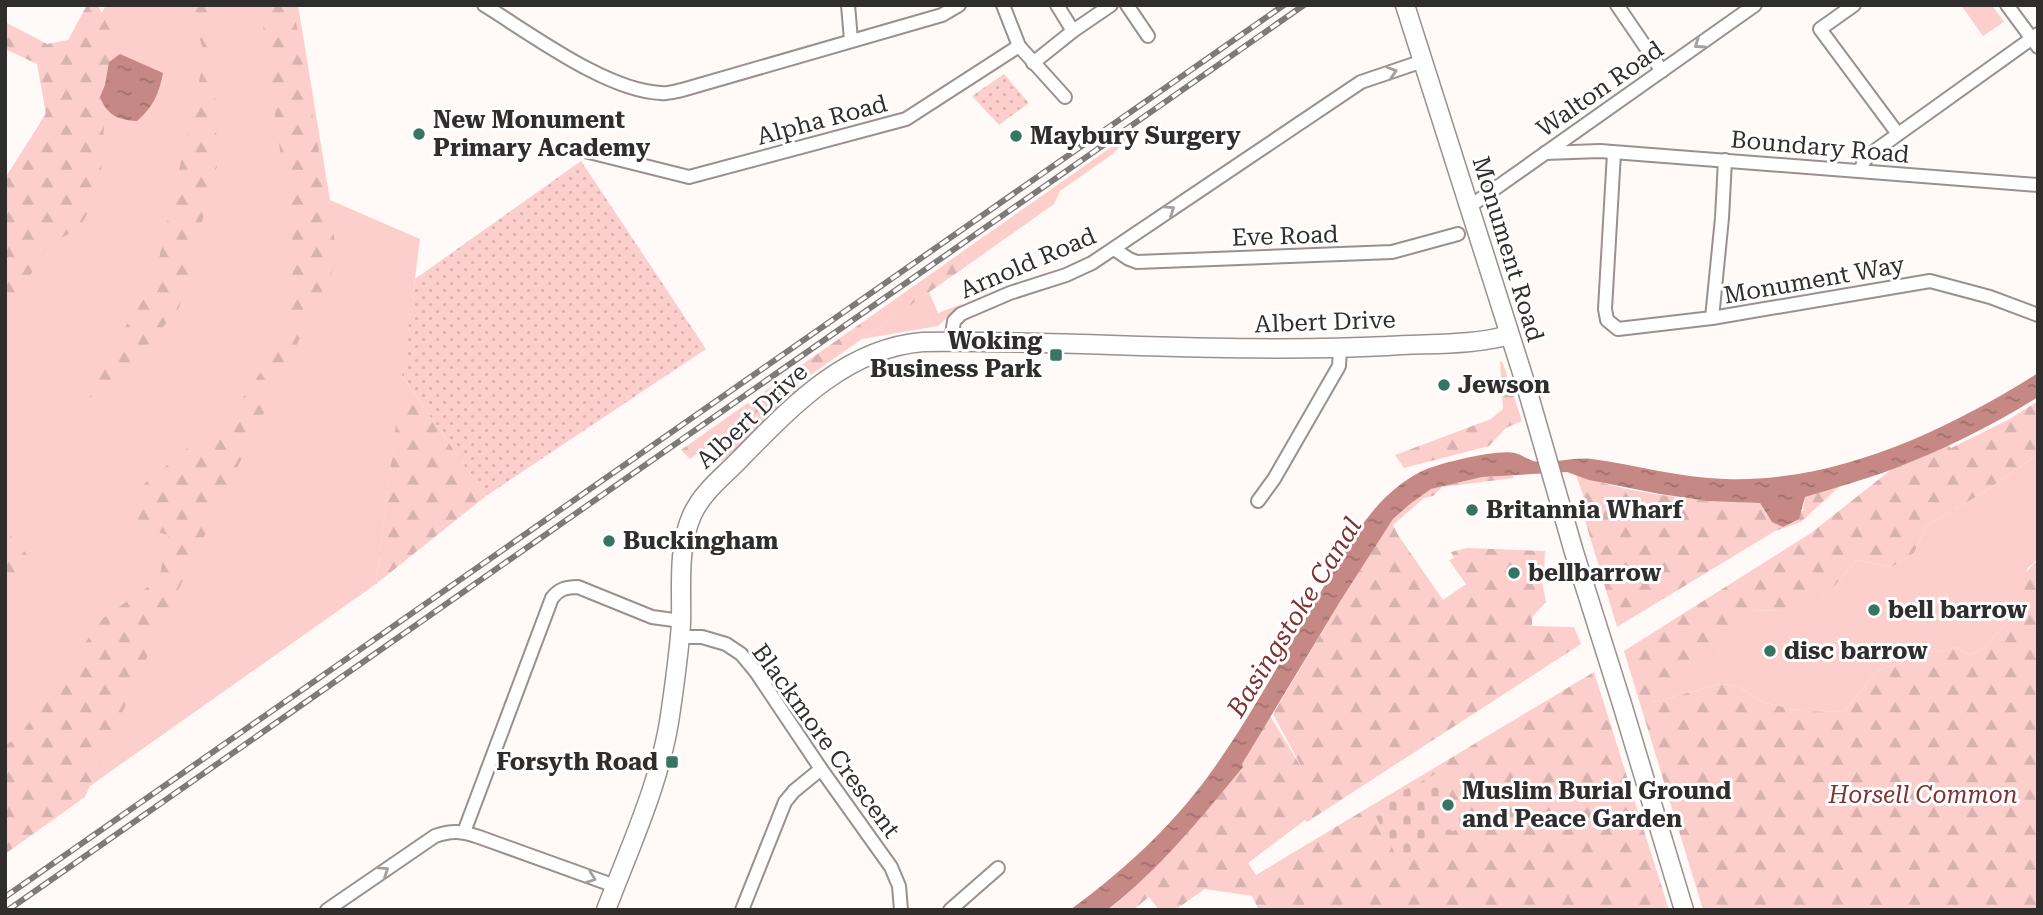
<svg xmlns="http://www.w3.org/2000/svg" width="2043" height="915" font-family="'Roboto Serif',serif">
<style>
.green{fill:#fccfcc}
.forest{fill:url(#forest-firs)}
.cemetery{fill:url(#cemetery-stones)}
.park{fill:url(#park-dots)}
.water{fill:url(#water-ripples)}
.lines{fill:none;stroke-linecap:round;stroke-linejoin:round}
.street-casing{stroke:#989190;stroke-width:16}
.secondary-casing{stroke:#989190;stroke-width:21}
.street{stroke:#fff;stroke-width:12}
.secondary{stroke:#fff;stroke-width:18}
.rail-casing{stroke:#7e7a7a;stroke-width:6}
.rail{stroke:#fff;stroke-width:3.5;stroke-dasharray:10;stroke-linecap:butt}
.oneway{stroke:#a2a0a0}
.poi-dot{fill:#377562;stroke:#fff;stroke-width:2.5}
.labels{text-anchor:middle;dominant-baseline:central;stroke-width:6;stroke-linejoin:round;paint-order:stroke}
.street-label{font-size:24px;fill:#302d2d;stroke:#fff}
.poi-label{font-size:24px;font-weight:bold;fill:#302d2d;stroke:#fff;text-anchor:start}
.park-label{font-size:24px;font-style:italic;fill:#7e3331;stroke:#fff}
.water-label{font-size:26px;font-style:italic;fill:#7f3433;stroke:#fff}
</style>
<defs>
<pattern id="forest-firs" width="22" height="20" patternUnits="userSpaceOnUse" patternTransform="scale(1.75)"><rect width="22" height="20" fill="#fccfcc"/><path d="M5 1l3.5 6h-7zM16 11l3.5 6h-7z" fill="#d8b2b0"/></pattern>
<pattern id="cemetery-stones" width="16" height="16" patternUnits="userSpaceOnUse" patternTransform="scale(1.75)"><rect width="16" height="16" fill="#fccfcc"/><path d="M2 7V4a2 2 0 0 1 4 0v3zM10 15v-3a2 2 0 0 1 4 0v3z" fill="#d8b2b0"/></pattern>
<pattern id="park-dots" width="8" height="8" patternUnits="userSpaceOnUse" patternTransform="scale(1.75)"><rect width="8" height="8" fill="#fccfcc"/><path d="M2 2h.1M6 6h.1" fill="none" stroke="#d8b2b0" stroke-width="1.8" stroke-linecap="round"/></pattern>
<pattern id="water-ripples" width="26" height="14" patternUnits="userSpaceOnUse" patternTransform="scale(1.75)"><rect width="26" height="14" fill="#c58884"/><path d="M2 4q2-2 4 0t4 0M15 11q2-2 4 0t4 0" fill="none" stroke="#a0706c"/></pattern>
</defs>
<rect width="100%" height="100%" fill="#fff9f8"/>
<g class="green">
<path d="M 106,5 L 298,5 L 330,200 L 420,239 L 376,584 L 5,846 L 5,185 Z"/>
<path d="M 1961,5 L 1992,5 L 2004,22 L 1983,36 Z"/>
<path d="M 1134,131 L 1114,153 L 1060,191 L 1054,204 L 968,265 L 962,252 Z"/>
<path d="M 929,292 L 938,313 L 962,304 L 938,326 L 862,339 Z"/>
<path d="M 796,384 L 801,389 L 750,439 L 721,462 L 709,445 Z"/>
<path d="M 2038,454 L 2038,559 L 2027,569 L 2025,604 L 1981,650 L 1969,655 L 1956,647 L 1942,651 L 1917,653 L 1898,664 L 1877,671 L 1844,712 L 1800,711 L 1762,702 L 1738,686 L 1721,684 L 1653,702 L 1649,691 L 1718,655 L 1737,617 L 1751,610 L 1783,611 L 1830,591 L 1857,560 L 1892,567 L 1914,553 L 1926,526 L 1981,494 Z"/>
</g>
<g class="forest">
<path d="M 87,5 L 98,5 L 125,62 L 105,111 L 100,188 L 80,228 L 48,245 L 5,318 L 5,178 L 46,114 L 37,64 L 5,49 L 5,22 L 47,44 L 68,40 Z"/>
<path d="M 189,5 L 213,5 L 217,166 L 179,308 L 105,395 L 81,414 L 123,331 L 154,281 L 205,55 Z"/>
<path d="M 254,5 L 293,5 L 338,259 L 158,632 L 85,797 L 5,854 L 5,746 L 20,735 L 102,619 L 159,579 L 168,535 L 126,523 L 143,485 L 234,410 L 288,334 L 294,254 L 262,18 Z"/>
<path d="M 962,252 L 968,265 L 690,459 L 681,450 Z"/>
<path d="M 1500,361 L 1503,363 L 1522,421 L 1506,428 L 1489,446 L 1404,468 L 1395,455 L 1491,419 L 1503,409 Z"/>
<path d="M 402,376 L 486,496 L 376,584 Z"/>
<path d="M 2038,401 L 2038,454 L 1981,494 L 1926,526 L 1914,553 L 1892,567 L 1857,560 L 1830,591 L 1803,606 L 1783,611 L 1751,610 L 1738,617 L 1718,655 L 1650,692 L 1653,702 L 1721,684 L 1738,686 L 1762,702 L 1800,711 L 1844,712 L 1877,671 L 1898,664 L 1917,653 L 1942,651 L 1956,647 L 1969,655 L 1981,650 L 2025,604 L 2024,590 L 2020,579 L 2038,559 L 2038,910 L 1703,910 L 1624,651 L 1811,533 L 1892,469 L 1948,445 L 1951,448 L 2008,420 Z"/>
<path d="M 1512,475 L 1514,478 L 1442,487 L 1433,496 L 1424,498 L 1393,525 L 1398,535 L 1443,600 L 1466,584 L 1449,560 L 1454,558 L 1451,552 L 1467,548 L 1545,551 L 1544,575 L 1542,581 L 1546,602 L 1532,617 L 1532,626 L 1574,627 L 1581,644 L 1307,822 L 1305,820 L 1248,863 L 1256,875 L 1594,672 L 1669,910 L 1259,910 L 1252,896 L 1205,889 L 1175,910 L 1159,910 L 1149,897 L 1133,910 L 1107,910 L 1122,898 L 1242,764 L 1269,714 L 1303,770 L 1273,714 L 1341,600 L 1393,519 L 1410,504 L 1431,489 L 1482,477 Z"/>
<path d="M 1576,475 C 1633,495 1700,501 1760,503 L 1767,515 L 1803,511 L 1805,497 L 1841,485 L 1801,522 L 1775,531 L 1617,627 L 1581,507 L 1583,495 Z"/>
<path d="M 11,536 L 38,567 L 5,600 L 5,543 Z"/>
</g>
<path class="cemetery" d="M 1438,773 L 1465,825 L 1398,859 L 1371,807 Z"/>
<g class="park">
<path d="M 1004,74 L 1029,103 L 999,125 L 972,96 Z"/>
<path d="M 581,161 L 706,349 L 486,496 L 402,376 L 415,279 Z"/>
</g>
<g class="water">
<path d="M 120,54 L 163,73 C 159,94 153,107 137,121 C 118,120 107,115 100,97 L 105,85 L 109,62 Z"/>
<path d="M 2038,373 L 2038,397 C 1992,426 1943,450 1893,469 C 1864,480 1834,488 1805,497 L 1799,519 L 1783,527 L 1772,522 L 1760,503 L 1708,501 L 1660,494 L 1589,480 L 1567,472 L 1482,477 L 1431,489 L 1410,504 L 1393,519 L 1341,600 L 1242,764 L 1243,767 C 1201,818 1160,869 1107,910 L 1070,910 C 1130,866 1182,817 1223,755 C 1254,709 1281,661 1308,614 C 1338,564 1366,500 1420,472 C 1439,463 1496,449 1515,453 C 1523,455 1529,461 1538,462 C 1556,463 1574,457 1592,459 C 1637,465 1680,478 1725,479 C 1836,483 1946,431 2038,373 Z"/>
</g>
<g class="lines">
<g class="street-casing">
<g id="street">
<path d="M 484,5 C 531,34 607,91 661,93 C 668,94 676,91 682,90 L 942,15 L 959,5"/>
<path d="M 848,5 L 851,40"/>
<path d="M 1003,5 L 1019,46 L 1065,97"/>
<path d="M 1057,5 L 1073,31"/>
<path d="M 1127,5 L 1148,36"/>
<path d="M 1617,5 L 1662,71"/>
<path d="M 1854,5 L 1820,29 L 1898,134"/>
<path d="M 2007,5 L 2038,47"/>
<path d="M 1033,63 L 1073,31 L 1111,5"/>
<path d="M 577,149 L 689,177 L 906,119 L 1019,46"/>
<path d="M 1545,153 L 1600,151 L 2038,185"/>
<path d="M 1614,153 L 1605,309 L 1607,320 L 1618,329 L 1712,318 L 1930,281 L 1990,297 L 2038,315"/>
<path d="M 1861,171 L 1863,163 L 1869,155 L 2038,34"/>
<path d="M 1469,207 L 1755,5"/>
<path d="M 1114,249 L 1129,259 L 1137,262 L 1392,252 L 1458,234"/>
<path d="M 1712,318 L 1722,218 L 1725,160"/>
<path d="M 951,341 L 954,321 L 961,314 L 1010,293 L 1066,275 L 1092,263 L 1361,82 L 1423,61"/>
<path d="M 1258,501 L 1274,479 L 1339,366 L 1340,349"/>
<path d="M 680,637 L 702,637 L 726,644 L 741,654 L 756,672 L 821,769 L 891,867 L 899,886 L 901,910"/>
<path d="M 464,832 L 552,598 C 559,589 566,587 578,587 L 652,617 L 681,621"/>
<path d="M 327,910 L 435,836 C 452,830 462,831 479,837 L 615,886"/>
<path d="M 742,910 L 785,802 L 794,791 L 821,769"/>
<path d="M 950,910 L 998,868"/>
</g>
</g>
<g class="secondary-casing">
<g id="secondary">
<path d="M 1405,5 L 1525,382 L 1574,552 L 1622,704 L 1684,910"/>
<path d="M 606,910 C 631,844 662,779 671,709 C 675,681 679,652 681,624 C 682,588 677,549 692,515 C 703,491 723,477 740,459 C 791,407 846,348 923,342 C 1078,340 1232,354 1387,346 C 1427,343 1471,346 1509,335"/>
</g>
</g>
<use href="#street" class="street"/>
<use href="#secondary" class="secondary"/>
<g class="rail-casing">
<g id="rail">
<path d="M 5,897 L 1284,5"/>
<path d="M 8,910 L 1304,5"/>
</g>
</g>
<use href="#rail" class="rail"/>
</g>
<defs><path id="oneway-chevron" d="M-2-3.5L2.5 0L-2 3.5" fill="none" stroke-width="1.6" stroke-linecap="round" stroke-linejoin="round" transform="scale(1.75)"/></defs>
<g class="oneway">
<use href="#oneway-chevron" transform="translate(1699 44) rotate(145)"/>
<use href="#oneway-chevron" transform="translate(1392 72) rotate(-18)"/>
<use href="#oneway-chevron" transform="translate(1170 210) rotate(-34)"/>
<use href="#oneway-chevron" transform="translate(384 871) rotate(-34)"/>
<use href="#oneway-chevron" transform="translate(591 878) rotate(20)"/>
</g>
<g class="poi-dot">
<circle cx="419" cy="134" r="7"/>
<circle cx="1016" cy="136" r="7"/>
<rect x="1049" y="348" width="14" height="14" rx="3.5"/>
<circle cx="1444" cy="385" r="7"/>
<circle cx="1472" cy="510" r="7"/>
<circle cx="609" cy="541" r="7"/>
<circle cx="1514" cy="573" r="7"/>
<circle cx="1874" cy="610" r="7"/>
<circle cx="1770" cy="651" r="7"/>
<rect x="665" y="755" width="14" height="14" rx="3.5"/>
<circle cx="1448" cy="805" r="7"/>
</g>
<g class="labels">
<g class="street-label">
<text transform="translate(1600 89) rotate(-35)">Walton Road</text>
<text transform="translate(822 120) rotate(-15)">Alpha Road</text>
<text transform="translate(1820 147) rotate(5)">Boundary Road</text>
<text transform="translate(1285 236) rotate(-2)">Eve Road</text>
<text transform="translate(1508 249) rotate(73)">Monument Road</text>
<text transform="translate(1028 263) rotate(-23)">Arnold Road</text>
<text transform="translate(1814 280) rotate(-10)">Monument Way</text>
<text transform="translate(1325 322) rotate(-2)">Albert Drive</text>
<text transform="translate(752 416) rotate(-43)">Albert Drive</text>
<text transform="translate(826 741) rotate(54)">Blackmore Crescent</text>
</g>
<g class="poi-label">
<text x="433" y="120">New Monument<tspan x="433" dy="28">Primary Academy</tspan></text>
<text x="1030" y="136">Maybury Surgery</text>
<text x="1042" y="341" text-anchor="end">Woking<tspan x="1042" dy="28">Business Park</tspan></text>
<text x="1458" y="385">Jewson</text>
<text x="1486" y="510">Britannia Wharf</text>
<text x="623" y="541">Buckingham</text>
<text x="1528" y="573">bellbarrow</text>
<text x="1888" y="610">bell barrow</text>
<text x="1784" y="651">disc barrow</text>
<text x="658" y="762" text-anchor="end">Forsyth Road</text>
<text x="1462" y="791">Muslim Burial Ground<tspan x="1462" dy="28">and Peace Garden</tspan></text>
</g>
<g class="park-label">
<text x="1923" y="795">Horsell Common</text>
</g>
<g class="water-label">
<text transform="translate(1294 617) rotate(-58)">Basingstoke Canal</text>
</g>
</g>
<rect width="2043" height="915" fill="none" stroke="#302d2d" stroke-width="14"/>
</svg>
